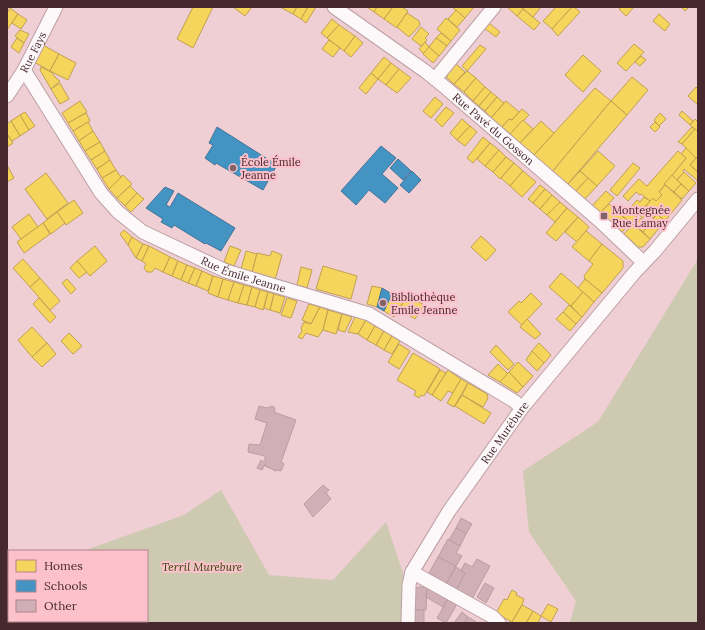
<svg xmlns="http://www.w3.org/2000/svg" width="705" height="630" font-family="Lora,serif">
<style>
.green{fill:#cdcab1}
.homes{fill:#f6d55c;stroke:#c1a14e}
.schools{fill:#4393c3;stroke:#447397}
.building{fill:#d0afb6;stroke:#b99ea3}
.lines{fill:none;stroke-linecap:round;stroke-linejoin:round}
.street-casing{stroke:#bca0a5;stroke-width:15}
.street{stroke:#fdf8f9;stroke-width:13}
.poi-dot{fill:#816369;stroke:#fcc1cb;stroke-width:1.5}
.labels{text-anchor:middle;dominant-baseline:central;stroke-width:4;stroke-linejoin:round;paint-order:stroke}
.street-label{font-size:11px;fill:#46292f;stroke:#fcc1cb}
.poi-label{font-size:11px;fill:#46292f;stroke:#fcc1cb;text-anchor:start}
.park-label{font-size:11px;font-style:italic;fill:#2c4000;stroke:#fcc1cb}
</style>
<rect width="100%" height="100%" fill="#efced4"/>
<g class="green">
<path d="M 698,259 L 698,623 L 570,623 L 576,601 L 529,532 L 523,471 L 598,422 Z"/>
<path d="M 221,490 L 269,575 L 333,580 L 386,522 L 403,573 L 401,623 L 7,623 L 7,553 L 9,553 L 9,621 L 147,621 L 147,551 L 83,551 L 184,515 Z"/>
</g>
<g class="homes">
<path d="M 193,7 L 213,7 L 193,48 L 177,39 Z"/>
<path d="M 233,7 L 252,7 L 245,16 Z"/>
<path d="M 280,7 L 297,7 L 293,14 Z"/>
<path d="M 297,7 L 308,7 L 301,19 L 293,14 Z"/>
<path d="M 308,7 L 316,7 L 306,23 L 301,19 Z"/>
<path d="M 367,7 L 377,7 L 374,12 Z"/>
<path d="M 377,7 L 393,7 L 384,19 L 374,12 Z"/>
<path d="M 393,7 L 402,7 L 408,11 L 397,28 L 384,19 Z"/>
<path d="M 452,7 L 474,7 L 465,18 Z"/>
<path d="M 507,7 L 521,7 L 523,9 L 517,16 Z"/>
<path d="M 521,7 L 541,7 L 533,17 Z"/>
<path d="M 556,7 L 572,7 L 552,29 L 543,21 Z"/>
<path d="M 572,7 L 574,7 L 580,12 L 558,36 L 552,29 Z"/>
<path d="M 621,7 L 634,7 L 626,16 L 619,9 Z"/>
<path d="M 681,7 L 689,7 L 685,11 Z"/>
<path d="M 10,8 L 18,14 L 7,30 L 7,13 Z"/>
<path d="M 523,9 L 540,23 L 534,30 L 517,16 Z"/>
<path d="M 456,10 L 465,18 L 457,27 L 448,19 Z"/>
<path d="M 407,13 L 419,21 L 420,25 L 409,37 L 397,27 Z"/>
<path d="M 18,14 L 27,20 L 21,29 L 12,23 Z"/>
<path d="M 659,14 L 670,24 L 665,31 L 653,21 Z"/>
<path d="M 446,18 L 460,30 L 451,41 L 437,29 Z"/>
<path d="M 332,19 L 339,25 L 327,38 L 321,33 Z"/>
<path d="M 489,23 L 500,32 L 496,37 L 484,28 Z"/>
<path d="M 339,25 L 355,36 L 344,51 L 327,38 Z"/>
<path d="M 421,27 L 429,34 L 425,38 L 427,40 L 421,46 L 412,39 Z"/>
<path d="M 20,30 L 29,34 L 24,43 L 15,36 Z"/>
<path d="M 441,33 L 451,41 L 447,46 L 436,38 Z"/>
<path d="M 355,36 L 363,43 L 351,57 L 344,51 Z"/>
<path d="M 17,38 L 24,43 L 19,53 L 11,47 Z"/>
<path d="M 436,38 L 447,46 L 439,56 L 429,47 Z"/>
<path d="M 329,40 L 340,48 L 333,57 L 322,49 Z"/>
<path d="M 425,42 L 429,47 L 424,54 L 419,49 Z"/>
<path d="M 634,44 L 644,52 L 626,71 L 617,63 Z"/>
<path d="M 43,45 L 59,54 L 50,71 L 34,62 Z"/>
<path d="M 480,45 L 486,49 L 467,71 L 462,66 Z"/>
<path d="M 429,47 L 439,56 L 433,63 L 423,54 Z"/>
<path d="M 59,54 L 76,63 L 68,80 L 50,71 Z"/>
<path d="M 583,55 L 601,71 L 583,92 L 565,75 Z"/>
<path d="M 641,56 L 646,60 L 640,66 L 635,62 Z"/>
<path d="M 384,57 L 391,63 L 378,79 L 371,73 Z"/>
<path d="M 391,63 L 399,69 L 386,85 L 378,79 Z"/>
<path d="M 456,64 L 465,72 L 454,84 L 447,78 L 447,75 Z"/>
<path d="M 41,67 L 51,72 L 56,78 L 60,81 L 51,89 L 40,70 Z"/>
<path d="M 399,69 L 411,78 L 397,93 L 386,85 Z"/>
<path d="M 467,71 L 476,78 L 464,92 L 454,84 Z"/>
<path d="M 371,73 L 378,79 L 366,94 L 359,88 Z"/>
<path d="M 632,77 L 648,90 L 627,115 L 611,101 Z"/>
<path d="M 476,78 L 485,87 L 473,101 L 464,92 Z"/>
<path d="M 60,83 L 69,99 L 60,104 L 51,89 Z"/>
<path d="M 485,87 L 491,92 L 479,106 L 473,101 Z"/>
<path d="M 696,87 L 698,89 L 698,105 L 688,96 Z"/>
<path d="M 595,88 L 611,101 L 552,172 L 534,155 Z"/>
<path d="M 491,92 L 497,97 L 485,111 L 479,106 Z"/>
<path d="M 435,97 L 443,104 L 431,118 L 423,111 Z"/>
<path d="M 497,97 L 504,103 L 491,118 L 485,111 Z"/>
<path d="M 80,101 L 87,112 L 68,123 L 62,113 Z"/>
<path d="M 506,101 L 519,112 L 512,120 L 509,119 L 502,127 L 491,118 Z"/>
<path d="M 611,101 L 627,115 L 567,185 L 552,172 Z"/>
<path d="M 446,107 L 454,113 L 442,127 L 435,120 Z"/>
<path d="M 522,109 L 529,115 L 510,134 L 502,127 L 509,119 L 512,120 Z"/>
<path d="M 682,111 L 693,121 L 690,125 L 679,115 Z"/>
<path d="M 25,112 L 35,126 L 29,130 L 20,115 Z"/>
<path d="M 86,113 L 90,121 L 73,131 L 68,123 Z"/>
<path d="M 660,113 L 666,119 L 659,126 L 654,120 Z"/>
<path d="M 20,115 L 29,130 L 20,136 L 11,121 Z"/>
<path d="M 462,119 L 470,126 L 457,140 L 450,133 Z"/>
<path d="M 695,119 L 698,122 L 698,132 L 690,125 Z"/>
<path d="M 523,120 L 533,129 L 520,143 L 510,134 Z"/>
<path d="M 11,121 L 20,136 L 12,141 L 7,134 L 7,124 Z"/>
<path d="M 541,121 L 554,133 L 534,155 L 520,143 Z"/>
<path d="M 88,122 L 93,131 L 79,141 L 73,131 Z"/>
<path d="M 655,122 L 660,127 L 655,132 L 650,127 Z"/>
<path d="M 470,126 L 477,132 L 465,146 L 457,140 Z"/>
<path d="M 692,127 L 695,129 L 682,144 L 678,142 Z"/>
<path d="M 695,129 L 698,132 L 698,156 L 696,158 L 682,144 Z"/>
<path d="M 93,131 L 100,142 L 85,151 L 79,141 Z"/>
<path d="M 7,134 L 13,143 L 7,147 Z"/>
<path d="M 483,137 L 490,143 L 473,163 L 467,158 Z"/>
<path d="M 100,142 L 105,151 L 91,160 L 85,151 Z"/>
<path d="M 490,143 L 499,150 L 485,166 L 477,159 Z"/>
<path d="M 686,148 L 696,158 L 690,165 L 698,172 L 698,181 L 684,169 L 683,171 L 684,172 L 677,180 L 672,175 L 686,158 L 681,154 Z"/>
<path d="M 499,150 L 506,157 L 493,172 L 485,166 Z"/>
<path d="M 105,151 L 110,160 L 97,169 L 91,160 Z"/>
<path d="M 598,151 L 615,166 L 597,186 L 580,171 Z"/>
<path d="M 678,151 L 686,158 L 659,192 L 662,195 L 656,201 L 653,198 L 650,201 L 641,194 L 640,195 L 636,192 L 628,201 L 623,196 L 639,179 L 647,186 Z"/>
<path d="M 506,157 L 514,163 L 500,179 L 493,172 Z"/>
<path d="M 697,157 L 698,158 L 698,172 L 690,165 Z"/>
<path d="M 110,160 L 116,170 L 102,178 L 97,169 Z"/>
<path d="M 514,163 L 523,171 L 510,186 L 501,178 Z"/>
<path d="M 633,163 L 640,168 L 617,196 L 610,190 Z"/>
<path d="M 7,165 L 14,178 L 7,182 Z"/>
<path d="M 116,170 L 121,177 L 109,189 L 102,178 Z"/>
<path d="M 523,171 L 536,182 L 522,197 L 510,186 Z"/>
<path d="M 580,171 L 588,178 L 575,192 L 567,185 Z"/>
<path d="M 684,172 L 696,183 L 689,191 L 677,180 Z"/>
<path d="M 46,173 L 68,203 L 47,219 L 25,189 Z"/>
<path d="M 123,175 L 132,184 L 117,198 L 109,189 Z"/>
<path d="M 672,175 L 681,184 L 674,192 L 664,184 Z"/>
<path d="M 588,178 L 597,186 L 584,200 L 575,192 Z"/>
<path d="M 681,184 L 689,191 L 682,199 L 674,192 Z"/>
<path d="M 540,185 L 545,189 L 533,203 L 528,199 Z"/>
<path d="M 665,185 L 682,200 L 665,221 L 646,205 L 653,198 L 656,201 L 662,195 L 659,192 Z"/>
<path d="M 130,186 L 137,193 L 125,206 L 117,198 Z"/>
<path d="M 545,189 L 552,195 L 540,209 L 533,203 Z"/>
<path d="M 606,191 L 614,198 L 600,213 L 592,206 Z"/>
<path d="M 137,193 L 144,199 L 131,212 L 125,206 Z"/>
<path d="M 552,195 L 560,202 L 547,215 L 540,209 Z"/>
<path d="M 644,197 L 650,201 L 637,216 L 629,209 L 637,200 L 640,202 Z"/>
<path d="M 74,200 L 83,213 L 66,225 L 57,212 Z"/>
<path d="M 560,202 L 567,208 L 555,222 L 547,215 Z"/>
<path d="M 609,204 L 630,223 L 622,232 L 600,213 Z"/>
<path d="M 646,205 L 657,214 L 653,218 L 647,213 L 643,218 L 638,214 Z"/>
<path d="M 623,207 L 627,210 L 629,208 L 637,216 L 631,223 L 618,212 Z"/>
<path d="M 567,208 L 578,217 L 556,241 L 546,233 Z"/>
<path d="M 57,212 L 65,223 L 51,234 L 43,223 Z"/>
<path d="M 29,214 L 38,227 L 21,239 L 12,227 Z"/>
<path d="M 657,214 L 665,221 L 650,239 L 643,232 Z"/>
<path d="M 578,217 L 589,227 L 577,242 L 565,232 Z"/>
<path d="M 641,218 L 649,225 L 643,232 L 635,225 Z"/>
<path d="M 43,223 L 50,234 L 24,253 L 17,242 Z"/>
<path d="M 633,224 L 650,239 L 643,247 L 638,247 L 624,234 Z"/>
<path d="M 124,230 L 132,237 L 128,245 L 120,234 Z"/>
<path d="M 586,231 L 602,244 L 589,261 L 572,247 Z"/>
<path d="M 481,236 L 496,250 L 486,261 L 471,247 Z"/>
<path d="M 132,237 L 143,244 L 136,258 L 128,245 Z"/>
<path d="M 143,244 L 149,246 L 142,261 L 136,258 Z"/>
<path d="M 602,244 L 623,261 L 623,268 L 602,293 L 585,279 L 584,276 L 593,264 L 589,261 Z"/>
<path d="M 95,246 L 107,261 L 90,276 L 77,261 Z"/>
<path d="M 149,246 L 170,257 L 163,272 L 155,268 L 152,272 L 147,272 L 144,268 L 146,264 L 142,261 Z"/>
<path d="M 230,246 L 241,250 L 234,266 L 224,262 Z"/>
<path d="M 246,251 L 257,254 L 252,273 L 241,269 Z"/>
<path d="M 272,251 L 282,255 L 275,280 L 252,273 L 257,253 L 270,256 Z"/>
<path d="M 170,257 L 178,261 L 172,276 L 163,272 Z"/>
<path d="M 23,259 L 40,278 L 30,287 L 13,268 Z"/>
<path d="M 77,261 L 87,272 L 79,278 L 70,268 Z"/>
<path d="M 178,261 L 187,265 L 181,280 L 172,276 Z"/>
<path d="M 187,265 L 195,268 L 188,283 L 181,280 Z"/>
<path d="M 323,266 L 357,276 L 351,299 L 316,289 Z"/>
<path d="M 301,267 L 312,270 L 307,288 L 297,285 Z"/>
<path d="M 195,268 L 202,271 L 196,286 L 188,283 Z"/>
<path d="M 202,271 L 213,276 L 208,291 L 196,286 Z"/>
<path d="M 561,273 L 583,292 L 571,306 L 549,287 Z"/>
<path d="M 213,276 L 223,279 L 218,297 L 208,293 Z"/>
<path d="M 40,278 L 60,301 L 50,310 L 30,287 Z"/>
<path d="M 67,279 L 76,289 L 71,294 L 62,283 Z"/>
<path d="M 223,279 L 234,282 L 228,300 L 218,297 Z"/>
<path d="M 585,279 L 602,293 L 594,302 L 578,288 Z"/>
<path d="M 234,282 L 244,285 L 238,303 L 228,300 Z"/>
<path d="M 244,285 L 252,287 L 247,305 L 238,303 Z"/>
<path d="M 372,286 L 382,288 L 377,307 L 367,304 Z"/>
<path d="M 252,287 L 260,290 L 255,307 L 247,305 Z"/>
<path d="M 260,290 L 268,292 L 263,310 L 255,307 Z"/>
<path d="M 268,292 L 274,294 L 270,310 L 264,308 Z"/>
<path d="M 583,292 L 594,302 L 582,317 L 571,306 Z"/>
<path d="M 531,293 L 542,304 L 522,325 L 508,312 L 519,301 L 521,303 Z"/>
<path d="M 274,294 L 285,297 L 280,313 L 270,310 Z"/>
<path d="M 392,294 L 404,301 L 394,317 L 384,311 Z"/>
<path d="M 408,296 L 424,305 L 415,319 L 399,309 Z"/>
<path d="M 39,298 L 56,317 L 50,323 L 33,304 Z"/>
<path d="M 287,298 L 297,301 L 291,318 L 281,315 Z"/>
<path d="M 309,304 L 320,307 L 311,324 L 302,320 Z"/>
<path d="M 569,305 L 582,317 L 576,324 L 563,312 Z"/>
<path d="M 320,307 L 328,310 L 323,330 L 318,337 L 306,333 L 302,339 L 298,337 L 302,331 L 301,328 L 304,322 L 311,324 Z"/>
<path d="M 328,310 L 342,314 L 336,334 L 323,330 Z"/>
<path d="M 563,312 L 576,324 L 570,331 L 556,319 Z"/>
<path d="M 342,314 L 352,317 L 345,332 L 338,330 Z"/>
<path d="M 355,317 L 366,320 L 358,334 L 348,332 Z"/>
<path d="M 527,319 L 541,334 L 535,339 L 520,327 Z"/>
<path d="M 366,320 L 375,326 L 367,340 L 358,334 Z"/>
<path d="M 375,326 L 384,331 L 376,345 L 367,340 Z"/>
<path d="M 32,327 L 47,343 L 32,357 L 18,340 Z"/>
<path d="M 384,331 L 392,336 L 384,350 L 376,345 Z"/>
<path d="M 69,333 L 82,346 L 73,354 L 61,341 Z"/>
<path d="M 392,336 L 400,341 L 392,354 L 384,350 Z"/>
<path d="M 47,343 L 56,354 L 42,367 L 32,357 Z"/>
<path d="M 539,343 L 551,355 L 544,363 L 532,351 Z"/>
<path d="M 399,344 L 410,351 L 399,369 L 388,362 Z"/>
<path d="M 496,345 L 514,364 L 508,370 L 490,352 Z"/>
<path d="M 532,351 L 544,363 L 537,371 L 526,360 Z"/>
<path d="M 413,353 L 440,369 L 424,396 L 421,395 L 419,398 L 414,395 L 416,391 L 397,380 Z"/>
<path d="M 518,362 L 533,376 L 523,387 L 509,372 Z"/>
<path d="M 498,364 L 508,374 L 500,382 L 488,375 Z"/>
<path d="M 440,370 L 446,373 L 432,395 L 427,392 Z"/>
<path d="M 448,370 L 461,379 L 453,393 L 448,391 L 441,401 L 432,395 Z"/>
<path d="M 509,372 L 523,387 L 517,393 L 500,382 Z"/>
<path d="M 461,379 L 468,383 L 454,407 L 447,403 Z"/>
<path d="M 468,383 L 487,394 L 488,398 L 483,407 L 462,395 Z"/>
<path d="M 462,395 L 491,413 L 484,424 L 455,406 Z"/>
<path d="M 512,590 L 517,593 L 516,595 L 524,599 L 522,605 L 512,622 L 496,613 L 504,599 L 507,600 Z"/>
<path d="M 548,604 L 558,609 L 551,622 L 541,616 L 538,623 L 526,623 L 533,611 L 541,616 Z"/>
<path d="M 522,605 L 533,611 L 526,623 L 514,623 L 512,622 Z"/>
</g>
<g class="schools">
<path d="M 217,127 L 277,165 L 263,190 L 216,163 L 215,165 L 205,158 L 213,145 L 209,143 Z"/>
<path d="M 381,146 L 396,158 L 382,174 L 398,188 L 385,203 L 369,190 L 356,205 L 341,191 Z"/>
<path d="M 398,159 L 411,171 L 403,180 L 390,168 Z"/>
<path d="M 412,171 L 421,180 L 409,193 L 400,185 Z"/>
<path d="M 165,187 L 174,191 L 166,205 L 170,207 L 178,193 L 235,228 L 221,251 L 206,243 L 205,244 L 174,225 L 172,228 L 161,222 L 163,219 L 146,208 Z"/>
<path d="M 382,288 L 392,294 L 384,311 L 377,307 Z"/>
</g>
<g class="building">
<path d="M 259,406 L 267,408 L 272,406 L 275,408 L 274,412 L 296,420 L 281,462 L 284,464 L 281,471 L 277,470 L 276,471 L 265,466 L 265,464 L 262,470 L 257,468 L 261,460 L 265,463 L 265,456 L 248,452 L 249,444 L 260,445 L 267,423 L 255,419 Z"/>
<path d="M 323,485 L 329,490 L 326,493 L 331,499 L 313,517 L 304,504 Z"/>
<path d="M 461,518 L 472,524 L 466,534 L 456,528 Z"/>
<path d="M 456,528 L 466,534 L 460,546 L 449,540 Z"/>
<path d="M 448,539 L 460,546 L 456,553 L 462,556 L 456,566 L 438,557 Z"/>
<path d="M 438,557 L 456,566 L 446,584 L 437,579 L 437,578 L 429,573 Z"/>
<path d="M 477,559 L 490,566 L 472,599 L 456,590 L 465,573 L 461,570 L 465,563 L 472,567 Z"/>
<path d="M 456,567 L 465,573 L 456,590 L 446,584 Z"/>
<path d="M 485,583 L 494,588 L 486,603 L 477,597 Z"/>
<path d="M 418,587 L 427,587 L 426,610 L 414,610 L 415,589 Z"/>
<path d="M 427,587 L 448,599 L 443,607 L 426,597 Z"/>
<path d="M 448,599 L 457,604 L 446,623 L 437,618 Z"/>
<path d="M 414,610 L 424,610 L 424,623 L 413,623 Z"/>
<path d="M 462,612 L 468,617 L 464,623 L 454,623 Z"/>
<path d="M 468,617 L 476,622 L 476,623 L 464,623 Z"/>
</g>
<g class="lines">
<g class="street-casing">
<g id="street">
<path id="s1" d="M 334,7 L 425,71 L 446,88 L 600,221 L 643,262"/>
<path id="s2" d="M 24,70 L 101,193 L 118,212 L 143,232 L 226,271 L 369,314 L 514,401 L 522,408"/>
<path d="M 435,79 L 494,7"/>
<path id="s3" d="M 7,96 L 24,70 L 56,7"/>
<path d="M 412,572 L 493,617 L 499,623"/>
<path id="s4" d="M 408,623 L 409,585 L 412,572 L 449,511 L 522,408 L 635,272 L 655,251 L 698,199"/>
</g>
</g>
<use href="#street" class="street"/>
</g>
<g class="poi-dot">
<circle cx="233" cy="168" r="4"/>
<rect x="600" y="212" width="8" height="8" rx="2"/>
<circle cx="383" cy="303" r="4"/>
</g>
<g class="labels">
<g class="street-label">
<text stroke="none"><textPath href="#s3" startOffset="51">Rue Fays</textPath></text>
<text stroke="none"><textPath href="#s1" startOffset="201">Rue Pavé du Gosson</textPath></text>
<text stroke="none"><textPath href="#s2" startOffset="312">Rue Émile Jeanne</textPath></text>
<text stroke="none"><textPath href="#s4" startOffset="219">Rue Murébure</textPath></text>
</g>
<g class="poi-label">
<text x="241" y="162">École Émile<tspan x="241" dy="13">Jeanne</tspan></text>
<text x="612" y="210">Montegnée<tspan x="612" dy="13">Rue Lamay</tspan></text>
<text x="391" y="297">Bibliothèque<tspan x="391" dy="13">Emile Jeanne</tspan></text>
</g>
<g class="park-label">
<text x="202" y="567">Terril Murebure</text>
</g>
</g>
<rect width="705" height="630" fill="none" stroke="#46292f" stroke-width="16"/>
<rect x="8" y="550" width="140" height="72" fill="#fcc1cb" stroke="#b3848d"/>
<rect x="16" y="560" width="20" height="12" fill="#f6d55c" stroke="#b3848d"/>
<text x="44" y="570" font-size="12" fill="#46292f">Homes</text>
<rect x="16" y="580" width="20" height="12" fill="#4393c3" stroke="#b3848d"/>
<text x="44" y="590" font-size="12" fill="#46292f">Schools</text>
<rect x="16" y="600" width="20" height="12" fill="#d0afb6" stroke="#b3848d"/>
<text x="44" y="610" font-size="12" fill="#46292f">Other</text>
</svg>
